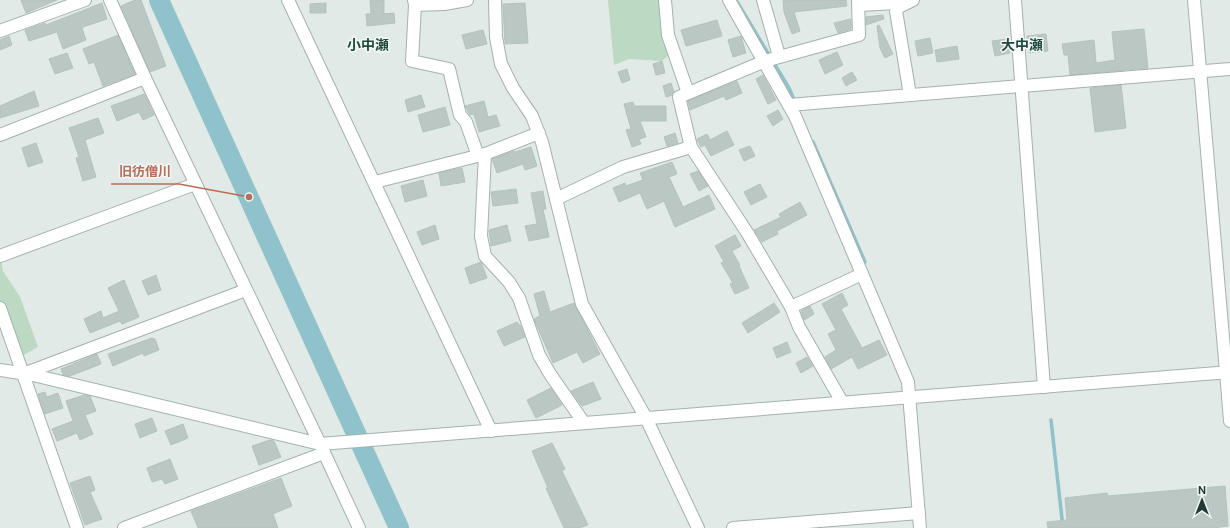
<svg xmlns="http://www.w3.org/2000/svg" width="1230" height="528" font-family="'DM Sans','Noto Sans JP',sans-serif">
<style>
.green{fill:#bcd9c3}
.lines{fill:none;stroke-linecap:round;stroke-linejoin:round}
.stream{stroke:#8fc2ca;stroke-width:3.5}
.river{stroke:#8fc2ca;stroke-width:20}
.building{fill:#bac7c2;stroke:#b4c3bd}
.street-casing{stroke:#a4b1ad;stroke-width:14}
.secondary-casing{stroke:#a1b5ad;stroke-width:14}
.street{stroke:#fff;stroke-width:12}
.secondary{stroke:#fff;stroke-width:12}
.labels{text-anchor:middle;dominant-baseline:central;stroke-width:3;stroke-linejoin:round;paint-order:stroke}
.quarter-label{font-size:14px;font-weight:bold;fill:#21493e;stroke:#f1f7f4}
.leader{fill:none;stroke:#b36f59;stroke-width:1.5}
.callout-dot{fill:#b36f59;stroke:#f1f7f4;stroke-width:1.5}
.callout-label{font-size:13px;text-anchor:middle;font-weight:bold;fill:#b36f59;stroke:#f1f7f4;stroke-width:3;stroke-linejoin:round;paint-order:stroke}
</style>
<rect width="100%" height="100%" fill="#e1eae6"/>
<g class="green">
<path d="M 608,0 L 664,0 L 673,51 L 662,61 L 629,59 L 614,65 Z"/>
<path d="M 0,254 L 3,271 L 20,297 L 38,347 L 18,358 L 0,310 Z"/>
</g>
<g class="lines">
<g class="stream">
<path d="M 736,0 L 789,88 L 795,102"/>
<path d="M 813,142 L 865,262"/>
<path d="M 1051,420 L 1063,528"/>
</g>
<path class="river" d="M 159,0 L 399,528"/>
</g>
<g class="building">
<path d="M 21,0 L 57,0 L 26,13 Z"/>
<path d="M 135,0 L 141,0 L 166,66 L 150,72 L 121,6 Z"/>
<path d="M 370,0 L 384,0 L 384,14 L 394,13 L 395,23 L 367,26 L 366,14 L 371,14 Z"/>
<path d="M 783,0 L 846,0 L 847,6 L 794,12 L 800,31 L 792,34 L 784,12 Z"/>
<path d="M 102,3 L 107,19 L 83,27 L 82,28 L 86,40 L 63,49 L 57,32 L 29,41 L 25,30 L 45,23 L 46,25 Z"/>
<path d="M 326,3 L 326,13 L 310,13 L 310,4 Z"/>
<path d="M 525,3 L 528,43 L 505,44 L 503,4 Z"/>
<path d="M 883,15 L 884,19 L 866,25 L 866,17 Z"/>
<path d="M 851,19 L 851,29 L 838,33 L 834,23 Z"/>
<path d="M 717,20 L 722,36 L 686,46 L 681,30 Z"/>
<path d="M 879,25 L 893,54 L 885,58 L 880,48 L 877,26 Z"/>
<path d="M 1144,29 L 1148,68 L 1070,75 L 1068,55 L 1064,55 L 1062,44 L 1094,40 L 1096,63 L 1115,60 L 1112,32 Z"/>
<path d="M 483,30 L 487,44 L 466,49 L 462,35 Z"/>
<path d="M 1046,34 L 1048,51 L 1029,53 L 1027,36 Z"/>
<path d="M 118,35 L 135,74 L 103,86 L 94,62 L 89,64 L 83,49 Z"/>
<path d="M 9,36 L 12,45 L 0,50 L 0,40 Z"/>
<path d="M 741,36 L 746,53 L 733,57 L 728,40 Z"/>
<path d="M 930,38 L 933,53 L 918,56 L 915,41 Z"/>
<path d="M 1007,39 L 1010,53 L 995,56 L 992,41 Z"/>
<path d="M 957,46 L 959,59 L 937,62 L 935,50 Z"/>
<path d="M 837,52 L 843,65 L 825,74 L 819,60 Z"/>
<path d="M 67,53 L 73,68 L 55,74 L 49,59 Z"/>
<path d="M 662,61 L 665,73 L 656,75 L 653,64 Z"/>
<path d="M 627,69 L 630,80 L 622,83 L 618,72 Z"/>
<path d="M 852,72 L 857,80 L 846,86 L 842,78 Z"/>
<path d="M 763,75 L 776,100 L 768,104 L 756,79 Z"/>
<path d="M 737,81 L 742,93 L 726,100 L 724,96 L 690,110 L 688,101 Z"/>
<path d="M 671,83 L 674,92 L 672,95 L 666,97 L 663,86 Z"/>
<path d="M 1121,85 L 1126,128 L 1095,132 L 1090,88 Z"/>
<path d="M 34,91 L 39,106 L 0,118 L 0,106 Z"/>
<path d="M 144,94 L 154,115 L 143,120 L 139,112 L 117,121 L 111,106 Z"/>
<path d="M 421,95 L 425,107 L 408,112 L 405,100 Z"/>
<path d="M 484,101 L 488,117 L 496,115 L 500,126 L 479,132 L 474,114 L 470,115 L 465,106 Z"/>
<path d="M 633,102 L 634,106 L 666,106 L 666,121 L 640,121 L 646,137 L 639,139 L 641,144 L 632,147 L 626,130 L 631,129 L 624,104 Z"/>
<path d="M 445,107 L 450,125 L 423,132 L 418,115 Z"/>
<path d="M 778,110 L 783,119 L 773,126 L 767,116 Z"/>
<path d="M 98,118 L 104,133 L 85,140 L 96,177 L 83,181 L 76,158 L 79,157 L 69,128 Z"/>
<path d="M 727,131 L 734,145 L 711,156 L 705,145 L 701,147 L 697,139 L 707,134 L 710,140 Z"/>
<path d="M 675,133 L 678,143 L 667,146 L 664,137 Z"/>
<path d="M 36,143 L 43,162 L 28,167 L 22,148 Z"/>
<path d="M 750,146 L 755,156 L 744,161 L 739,150 Z"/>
<path d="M 531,147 L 537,166 L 525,170 L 523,164 L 497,173 L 492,159 L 514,151 L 515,152 Z"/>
<path d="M 672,162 L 677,174 L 669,177 L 683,207 L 709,195 L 715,209 L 675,227 L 664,201 L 647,209 L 640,193 L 619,202 L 613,188 L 625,183 L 626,186 L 643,180 L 640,173 Z"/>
<path d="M 462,168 L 465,182 L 441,186 L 439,173 Z"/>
<path d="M 698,171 L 708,186 L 699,191 L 690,174 Z"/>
<path d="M 423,180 L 427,196 L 405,202 L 401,186 Z"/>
<path d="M 760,184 L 767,197 L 751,205 L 744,192 Z"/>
<path d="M 516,189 L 518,203 L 493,206 L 491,192 Z"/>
<path d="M 543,191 L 546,209 L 543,209 L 549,237 L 529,241 L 525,226 L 537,224 L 531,193 Z"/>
<path d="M 800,202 L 807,215 L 777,231 L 778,234 L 762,242 L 754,230 L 781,217 L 779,214 Z"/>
<path d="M 435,225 L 439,239 L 422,245 L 417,232 Z"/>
<path d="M 507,225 L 511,241 L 491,246 L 489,230 Z"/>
<path d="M 735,235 L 741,246 L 732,251 L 740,265 L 739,266 L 749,288 L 735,294 L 730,284 L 733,283 L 721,263 L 724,262 L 715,246 Z"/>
<path d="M 481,262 L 487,278 L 470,284 L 465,268 Z"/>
<path d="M 156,275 L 161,290 L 148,295 L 142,281 Z"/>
<path d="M 124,280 L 139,317 L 122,324 L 120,321 L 90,333 L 84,319 L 101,311 L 103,318 L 119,311 L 108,288 Z"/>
<path d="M 544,291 L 550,312 L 574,303 L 600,354 L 583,363 L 577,352 L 553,363 L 534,319 L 540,316 L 534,294 Z"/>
<path d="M 842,293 L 848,305 L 841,309 L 862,348 L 879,340 L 887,355 L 858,369 L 852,357 L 831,369 L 825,357 L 836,350 L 828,334 L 836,330 L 822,304 Z"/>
<path d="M 774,303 L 780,312 L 748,333 L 742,323 Z"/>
<path d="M 810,306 L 814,314 L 804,320 L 801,311 Z"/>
<path d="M 517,322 L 519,325 L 520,325 L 525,337 L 504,346 L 497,331 Z"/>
<path d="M 152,338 L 155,339 L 159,350 L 144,356 L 143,353 L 113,366 L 108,354 Z"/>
<path d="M 787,342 L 791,352 L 777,358 L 773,348 Z"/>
<path d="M 97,354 L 101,364 L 70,376 L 63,375 L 61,369 Z"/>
<path d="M 807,357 L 813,366 L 801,373 L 796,363 Z"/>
<path d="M 593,382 L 601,399 L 582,406 L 571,391 Z"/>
<path d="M 551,388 L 562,405 L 536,418 L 527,400 Z"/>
<path d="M 45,392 L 47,397 L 58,393 L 63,408 L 45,414 L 38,394 Z"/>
<path d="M 84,395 L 90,396 L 96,411 L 85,415 L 93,434 L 80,440 L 77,433 L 57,441 L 52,429 L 73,421 L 66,401 Z"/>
<path d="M 152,418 L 157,431 L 140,438 L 135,424 Z"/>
<path d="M 183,424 L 188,438 L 171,445 L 165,431 Z"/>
<path d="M 270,440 L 274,441 L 281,457 L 259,465 L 252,446 Z"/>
<path d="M 552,443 L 565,469 L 562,471 L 588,525 L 579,528 L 564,528 L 546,488 L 548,488 L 532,451 Z"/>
<path d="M 170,459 L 178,479 L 165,484 L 162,479 L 152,482 L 147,468 Z"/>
<path d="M 90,476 L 95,490 L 90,492 L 102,519 L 85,525 L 70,483 Z"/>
<path d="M 281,478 L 292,506 L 273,514 L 278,528 L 198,528 L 191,511 Z"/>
<path d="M 1225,486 L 1228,526 L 1212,528 L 1048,528 L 1047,522 L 1067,520 L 1065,498 L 1107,493 L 1108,496 Z"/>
</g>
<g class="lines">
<g class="street-casing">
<g id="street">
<path d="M 110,0 L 145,78 L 320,444 L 1230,372"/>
<path d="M 288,0 L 491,431"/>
<path d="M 414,0 L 415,5 L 444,4 L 467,0"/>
<path d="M 495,0 L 496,37 L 501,64 L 513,88 L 532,116 L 542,142 L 582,304 L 646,418 L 698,528"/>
<path d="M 665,0 L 668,35 L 688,93"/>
<path d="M 729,0 L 795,116 L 908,382 L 920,528"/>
<path d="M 763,0 L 779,56"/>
<path d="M 1015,0 L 1044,387"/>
<path d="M 1194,0 L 1226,372"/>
<path d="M 415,5 L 412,61 L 449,69 L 460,115 L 466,122 L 478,156"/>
<path d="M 860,5 L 896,3 L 899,7"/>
<path d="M 0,31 L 85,0"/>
<path d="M 910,95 L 896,11 L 899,7 L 913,0"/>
<path d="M 789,105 L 1230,69"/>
<path d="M 0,135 L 145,78"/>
<path d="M 485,154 L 481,236 L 485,256 L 509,282 L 519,298 L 539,355 L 550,374 L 584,423"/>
<path d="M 375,182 L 485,154 L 539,133"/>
<path d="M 556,199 L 623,167 L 691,147"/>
<path d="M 0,256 L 195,184"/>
<path d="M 791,307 L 862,274"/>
<path d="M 0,308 L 23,374"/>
<path d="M 842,402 L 799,327 L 791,307 L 748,234 L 691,147 L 679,97 L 765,61 L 859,35 L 858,0"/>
<path d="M 321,446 L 359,528"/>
<path d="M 77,528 L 23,374 L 246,290"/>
<path d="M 124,528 L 324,453"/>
<path d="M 733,528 L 919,513"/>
</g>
</g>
<g class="secondary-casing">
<g id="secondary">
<path d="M 0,370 L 33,375 L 320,444"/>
<path d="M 1226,372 L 1230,421"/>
</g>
</g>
<use href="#street" class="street"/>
<use href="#secondary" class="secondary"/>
</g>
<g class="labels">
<g class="quarter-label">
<text x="368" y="45">小中瀬</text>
<text x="1022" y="45">大中瀬</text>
</g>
</g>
<path class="leader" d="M249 197L179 184H111"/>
<circle class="callout-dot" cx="249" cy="197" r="4"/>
<g class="callout-label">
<text x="145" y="176">旧彷僧川</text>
</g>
<g transform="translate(1202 500)" stroke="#f1f7f4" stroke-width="3" paint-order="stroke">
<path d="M0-3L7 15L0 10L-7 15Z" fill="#233933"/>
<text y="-6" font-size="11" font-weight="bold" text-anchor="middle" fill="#233933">N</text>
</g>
</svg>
